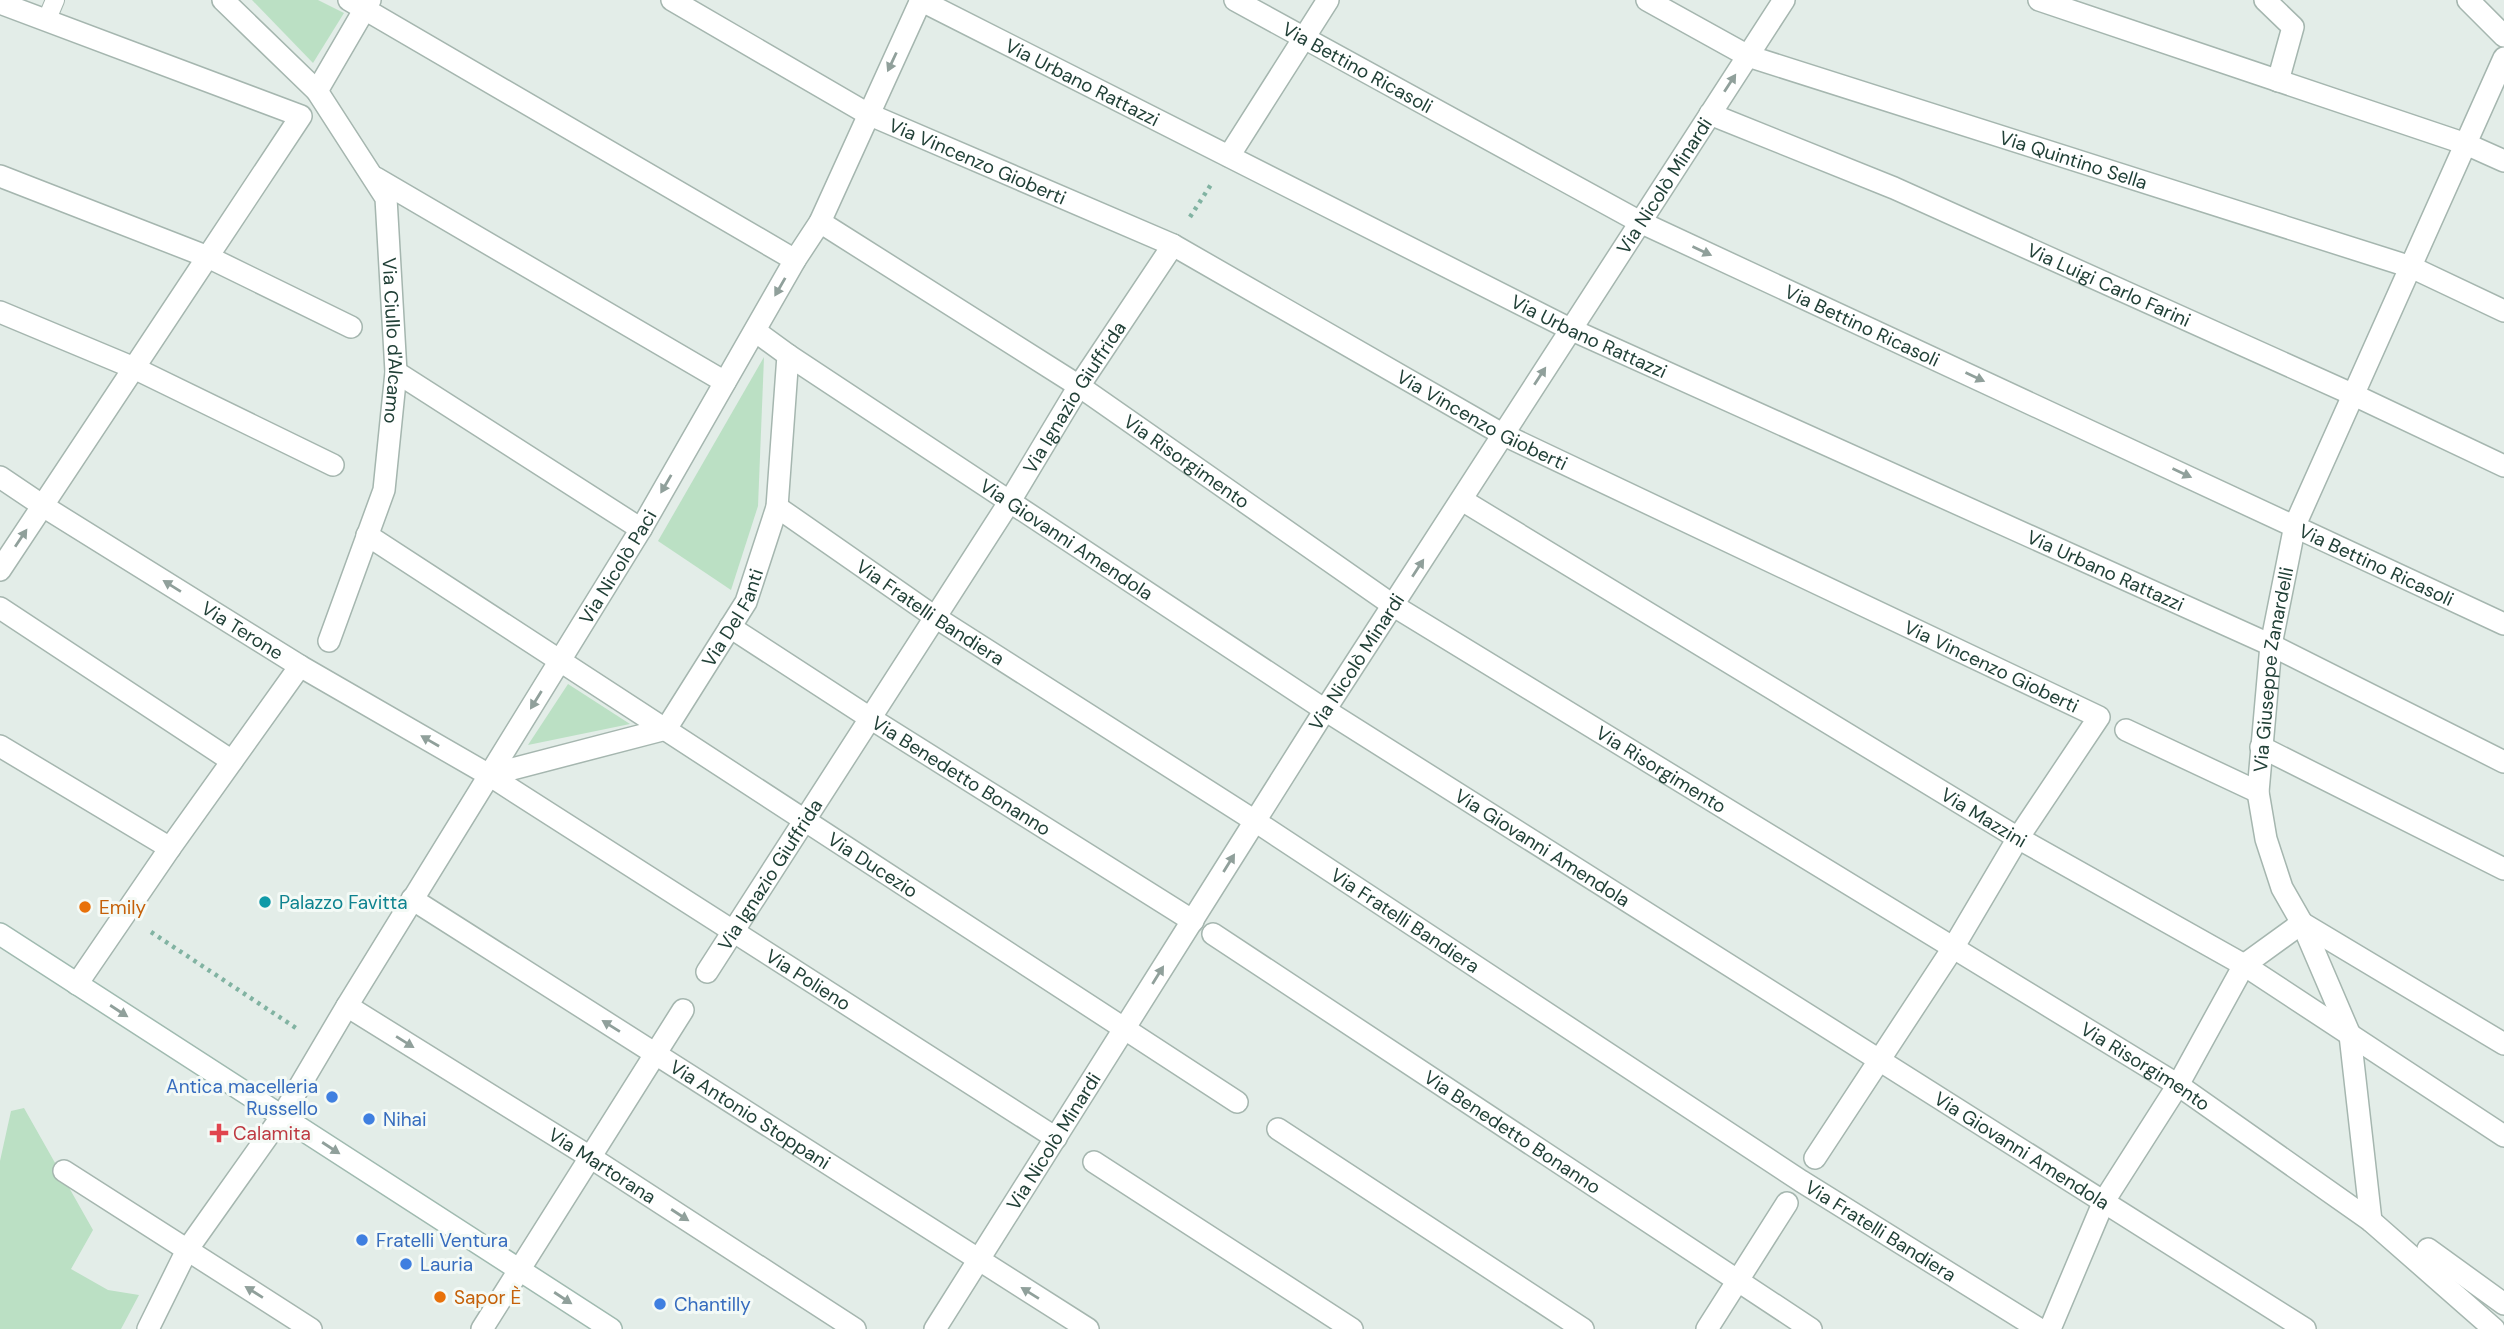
<svg xmlns="http://www.w3.org/2000/svg" width="2504" height="1329" font-family="'DM Sans',sans-serif">
<style>
.green{fill:#bbe0c4}
.lines{fill:none;stroke-linecap:round;stroke-linejoin:round}
.lane-casing{stroke:#a5b6af;stroke-width:20}
.street-casing{stroke:#a5b6af;stroke-width:24}
.secondary-casing{stroke:#a0bab0;stroke-width:24}
.path{stroke:#81b3a2;stroke-width:4.5;stroke-dasharray:3.5 5;stroke-linecap:butt}
.lane{stroke:#fff;stroke-width:18}
.street{stroke:#fff;stroke-width:21}
.secondary{stroke:#fff;stroke-width:21}
.oneway{fill:#90a09b}
.culture-dot{fill:#0f9aa8;stroke:#f4faf6;stroke-width:2.5}
.food-dot{fill:#e8710a;stroke:#f4faf6;stroke-width:2.5}
.shop-dot{fill:#3f7fe0;stroke:#f4faf6;stroke-width:2.5}
.health-dot{fill:#e0444e;stroke:#f4faf6;stroke-width:2.5}
.labels{text-anchor:middle;dominant-baseline:central;stroke-width:6;stroke-linejoin:round;paint-order:stroke}
.street-label{font-size:19px;fill:#214037;stroke:#f4faf6}
.culture-label{font-size:19px;fill:#0d838f;stroke:#f4faf6;text-anchor:start}
.food-label{font-size:19px;fill:#c56008;stroke:#f4faf6;text-anchor:start}
.shop-label{font-size:19px;fill:#366cbe;stroke:#f4faf6;text-anchor:start}
.health-label{font-size:19px;fill:#be3a42;stroke:#f4faf6;text-anchor:start}
</style>
<rect width="100%" height="100%" fill="#e3ede8"/>
<g class="green">
<path d="M 252,0 L 318,0 L 344,13 L 313,63 Z"/>
<path d="M 764,357 L 758,506 L 731,590 L 658,541 Z"/>
<path d="M 568,684 L 630,724 L 528,745 Z"/>
<path d="M 24,1108 L 93,1230 L 71,1269 L 108,1290 L 139,1295 L 121,1329 L 0,1329 L 0,1161 L 11,1111 Z"/>
</g>
<g class="lines">
<g class="lane-casing">
<path id="lane" d="M 47,19 L 55,0"/>
</g>
<g class="street-casing">
<g id="street">
<path id="s1" d="M 223,0 L 317,91 L 386,198 L 396,372 L 384,490 L 329,641"/>
<path d="M 349,0 L 795,260"/>
<path id="s2" d="M 672,0 L 868,114 L 1173,245 L 1502,434 L 2099,717 L 2018,838 L 1953,948 L 1815,1158"/>
<path id="s3" d="M 920,0 L 1570,329 L 2271,645 L 2504,762"/>
<path id="s4" d="M 1235,0 L 1640,222 L 2504,624"/>
<path id="s5" d="M 1647,0 L 1748,56 L 2411,267 L 2504,311"/>
<path d="M 2039,0 L 2466,144 L 2504,161"/>
<path d="M 2265,0 L 2293,27 L 2278,81"/>
<path d="M 2468,0 L 2504,36"/>
<path d="M 0,3 L 301,116 L 0,570"/>
<path d="M 317,91 L 370,0"/>
<path id="s6" d="M 1710,114 L 1894,188 L 2354,395 L 2504,466"/>
<path d="M 1229,156 L 1328,0"/>
<path d="M 0,176 L 208,257 L 351,327"/>
<path d="M 376,178 L 725,382"/>
<path id="s7" d="M 820,222 L 1079,386 L 1394,606 L 2178,1085 L 2371,1221 L 2494,1329"/>
<path d="M 0,312 L 134,368 L 333,465"/>
<path id="s8" d="M 788,355 L 1325,710 L 2305,1329"/>
<path d="M 396,372 L 641,529"/>
<path id="s9" d="M 0,477 L 43,506 L 300,666 L 489,775 L 1056,1138"/>
<path id="s10" d="M 1462,500 L 2018,838 L 2244,965 L 2504,1136"/>
<path id="s11" d="M 777,507 L 935,617 L 1255,821 L 1801,1181 L 2039,1329"/>
<path id="s12" d="M 367,535 L 1237,1102"/>
<path d="M 0,608 L 232,761"/>
<path id="s13" d="M 730,627 L 870,718 L 1193,921"/>
<path d="M 2126,730 L 2258,792"/>
<path d="M 0,746 L 170,848"/>
<path d="M 2261,747 L 2504,869"/>
<path id="s14" d="M 489,775 L 666,729 L 746,602 L 777,507 L 788,355 L 755,331"/>
<path id="s15" d="M 412,899 L 1088,1329"/>
<path id="s16" d="M 1213,934 L 1811,1329"/>
<path id="s17" d="M 707,972 L 1010,501 L 1079,386 L 1173,245"/>
<path d="M 77,984 L 170,848 L 300,666"/>
<path id="s18" d="M 347,1006 L 590,1157 L 855,1329"/>
<path d="M 1278,1129 L 1583,1329"/>
<path d="M 1094,1162 L 1352,1329"/>
<path d="M 64,1171 L 311,1329"/>
<path id="s19" d="M 2371,1221 L 2350,1035 L 2302,923 L 2282,888 L 2266,839 L 2258,792 L 2271,645 L 2295,525 L 2504,58"/>
<path d="M 2428,1249 L 2504,1304"/>
<path id="s20" d="M 148,1329 L 187,1250 L 282,1116 L 347,1006 L 641,529 L 795,260 L 820,222 L 921,0"/>
<path d="M 482,1329 L 683,1010"/>
<path id="s21" d="M 935,1329 L 1325,710 L 1784,0"/>
<path d="M 1707,1329 L 1787,1203"/>
<path d="M 2050,1329 L 2104,1201 L 2178,1085 L 2244,965 L 2302,923 L 2504,1044"/>
</g>
</g>
<g class="secondary-casing">
<path id="secondary" d="M 0,934 L 611,1329"/>
</g>
<g class="path">
<path d="M 1190,217 L 1212,183"/>
<path d="M 151,932 L 296,1028"/>
</g>
<use href="#lane" class="lane"/>
<use href="#street" class="street"/>
<use href="#secondary" class="secondary"/>
</g>
<defs><path id="oneway-solid" d="M-6-.8H1V-3.2L6.5 0L1 3.2V.8H-6Z" transform="scale(1.75)"/></defs>
<g class="oneway">
<use href="#oneway-solid" transform="translate(892 62) rotate(115)"/>
<use href="#oneway-solid" transform="translate(1730 83) rotate(-57)"/>
<use href="#oneway-solid" transform="translate(1702 251) rotate(25)"/>
<use href="#oneway-solid" transform="translate(780 287) rotate(120)"/>
<use href="#oneway-solid" transform="translate(1540 376) rotate(-57)"/>
<use href="#oneway-solid" transform="translate(1975 377) rotate(25)"/>
<use href="#oneway-solid" transform="translate(2182 473) rotate(25)"/>
<use href="#oneway-solid" transform="translate(666 484) rotate(120)"/>
<use href="#oneway-solid" transform="translate(21 538) rotate(-56)"/>
<use href="#oneway-solid" transform="translate(1418 568) rotate(-57)"/>
<use href="#oneway-solid" transform="translate(172 586) rotate(-148)"/>
<use href="#oneway-solid" transform="translate(536 700) rotate(122)"/>
<use href="#oneway-solid" transform="translate(430 741) rotate(-150)"/>
<use href="#oneway-solid" transform="translate(1229 863) rotate(-58)"/>
<use href="#oneway-solid" transform="translate(1158 975) rotate(-58)"/>
<use href="#oneway-solid" transform="translate(119 1011) rotate(33)"/>
<use href="#oneway-solid" transform="translate(611 1026) rotate(-148)"/>
<use href="#oneway-solid" transform="translate(405 1042) rotate(32)"/>
<use href="#oneway-solid" transform="translate(331 1148) rotate(33)"/>
<use href="#oneway-solid" transform="translate(680 1215) rotate(33)"/>
<use href="#oneway-solid" transform="translate(254 1292) rotate(-148)"/>
<use href="#oneway-solid" transform="translate(1030 1293) rotate(-148)"/>
<use href="#oneway-solid" transform="translate(563 1298) rotate(33)"/>
</g>
<circle class="culture-dot" cx="265" cy="902" r="7"/>
<g class="food-dot">
<circle cx="85" cy="907" r="7"/>
<circle cx="440" cy="1297" r="7"/>
</g>
<g class="shop-dot">
<circle cx="332" cy="1097" r="7"/>
<circle cx="369" cy="1119" r="7"/>
<circle cx="362" cy="1240" r="7"/>
<circle cx="406" cy="1264" r="7"/>
<circle cx="660" cy="1304" r="7"/>
</g>
<path class="health-dot" d="M215.5 1122.5h7v7h7v7h-7v7h-7v-7h-7v-7h7z"/>
<g class="labels">
<g class="street-label">
<text stroke="none"><textPath href="#s4" startOffset="140">Via Bettino Ricasoli</textPath></text>
<text stroke="none"><textPath href="#s3" startOffset="182">Via Urbano Rattazzi</textPath></text>
<text stroke="none"><textPath href="#s5" startOffset="457">Via Quintino Sella</textPath></text>
<text stroke="none"><textPath href="#s2" startOffset="346">Via Vincenzo Gioberti</textPath></text>
<text stroke="none"><textPath href="#s21" startOffset="1356">Via Nicolò Minardi</textPath></text>
<text stroke="none"><textPath href="#s6" startOffset="434">Via Luigi Carlo Farini</textPath></text>
<text stroke="none"><textPath href="#s4" startOffset="707">Via Bettino Ricasoli</textPath></text>
<text stroke="none"><textPath href="#s3" startOffset="749">Via Urbano Rattazzi</textPath></text>
<text stroke="none"><textPath href="#s1" startOffset="401">Via Ciullo d'Alcamo</textPath></text>
<text stroke="none"><textPath href="#s17" startOffset="682">Via Ignazio Giuffrida</textPath></text>
<text stroke="none"><textPath href="#s2" startOffset="914">Via Vincenzo Gioberti</textPath></text>
<text stroke="none"><textPath href="#s7" startOffset="438">Via Risorgimento</textPath></text>
<text stroke="none"><textPath href="#s8" startOffset="334">Via Giovanni Amendola</textPath></text>
<text stroke="none"><textPath href="#s4" startOffset="1274">Via Bettino Ricasoli</textPath></text>
<text stroke="none"><textPath href="#s20" startOffset="896">Via Nicolò Paci</textPath></text>
<text stroke="none"><textPath href="#s3" startOffset="1316">Via Urbano Rattazzi</textPath></text>
<text stroke="none"><textPath href="#s11" startOffset="186">Via Fratelli Bandiera</textPath></text>
<text stroke="none"><textPath href="#s14" startOffset="313">Via Del Fanti</textPath></text>
<text stroke="none"><textPath href="#s9" startOffset="287">Via Terone</textPath></text>
<text stroke="none"><textPath href="#s21" startOffset="789">Via Nicolò Minardi</textPath></text>
<text stroke="none"><textPath href="#s2" startOffset="1480">Via Vincenzo Gioberti</textPath></text>
<text stroke="none"><textPath href="#s19" startOffset="572">Via Giuseppe Zanardelli</textPath></text>
<text stroke="none"><textPath href="#s7" startOffset="1004">Via Risorgimento</textPath></text>
<text stroke="none"><textPath href="#s13" startOffset="275">Via Benedetto Bonanno</textPath></text>
<text stroke="none"><textPath href="#s10" startOffset="611">Via Mazzini</textPath></text>
<text stroke="none"><textPath href="#s8" startOffset="901">Via Giovanni Amendola</textPath></text>
<text stroke="none"><textPath href="#s12" startOffset="604">Via Ducezio</textPath></text>
<text stroke="none"><textPath href="#s17" startOffset="116">Via Ignazio Giuffrida</textPath></text>
<text stroke="none"><textPath href="#s11" startOffset="752">Via Fratelli Bandiera</textPath></text>
<text stroke="none"><textPath href="#s9" startOffset="952">Via Polieno</textPath></text>
<text stroke="none"><textPath href="#s7" startOffset="1572">Via Risorgimento</textPath></text>
<text stroke="none"><textPath href="#s15" startOffset="401">Via Antonio Stoppani</textPath></text>
<text stroke="none"><textPath href="#s16" startOffset="359">Via Benedetto Bonanno</textPath></text>
<text stroke="none"><textPath href="#s21" startOffset="222">Via Nicolò Minardi</textPath></text>
<text stroke="none"><textPath href="#s8" startOffset="1468">Via Giovanni Amendola</textPath></text>
<text stroke="none"><textPath href="#s18" startOffset="301">Via Martorana</textPath></text>
<text stroke="none"><textPath href="#s11" startOffset="1320">Via Fratelli Bandiera</textPath></text>
</g>
<g class="culture-label">
<text x="279" y="902">Palazzo Favitta</text>
</g>
<g class="food-label">
<text x="99" y="907">Emily</text>
<text x="454" y="1297">Sapor È</text>
</g>
<g class="shop-label">
<text x="318" y="1086" text-anchor="end">Antica macelleria<tspan x="318" dy="22">Russello</tspan></text>
<text x="383" y="1119">Nihai</text>
<text x="376" y="1240">Fratelli Ventura</text>
<text x="420" y="1264">Lauria</text>
<text x="674" y="1304">Chantilly</text>
</g>
<g class="health-label">
<text x="233" y="1133">Calamita</text>
</g>
</g>
</svg>
